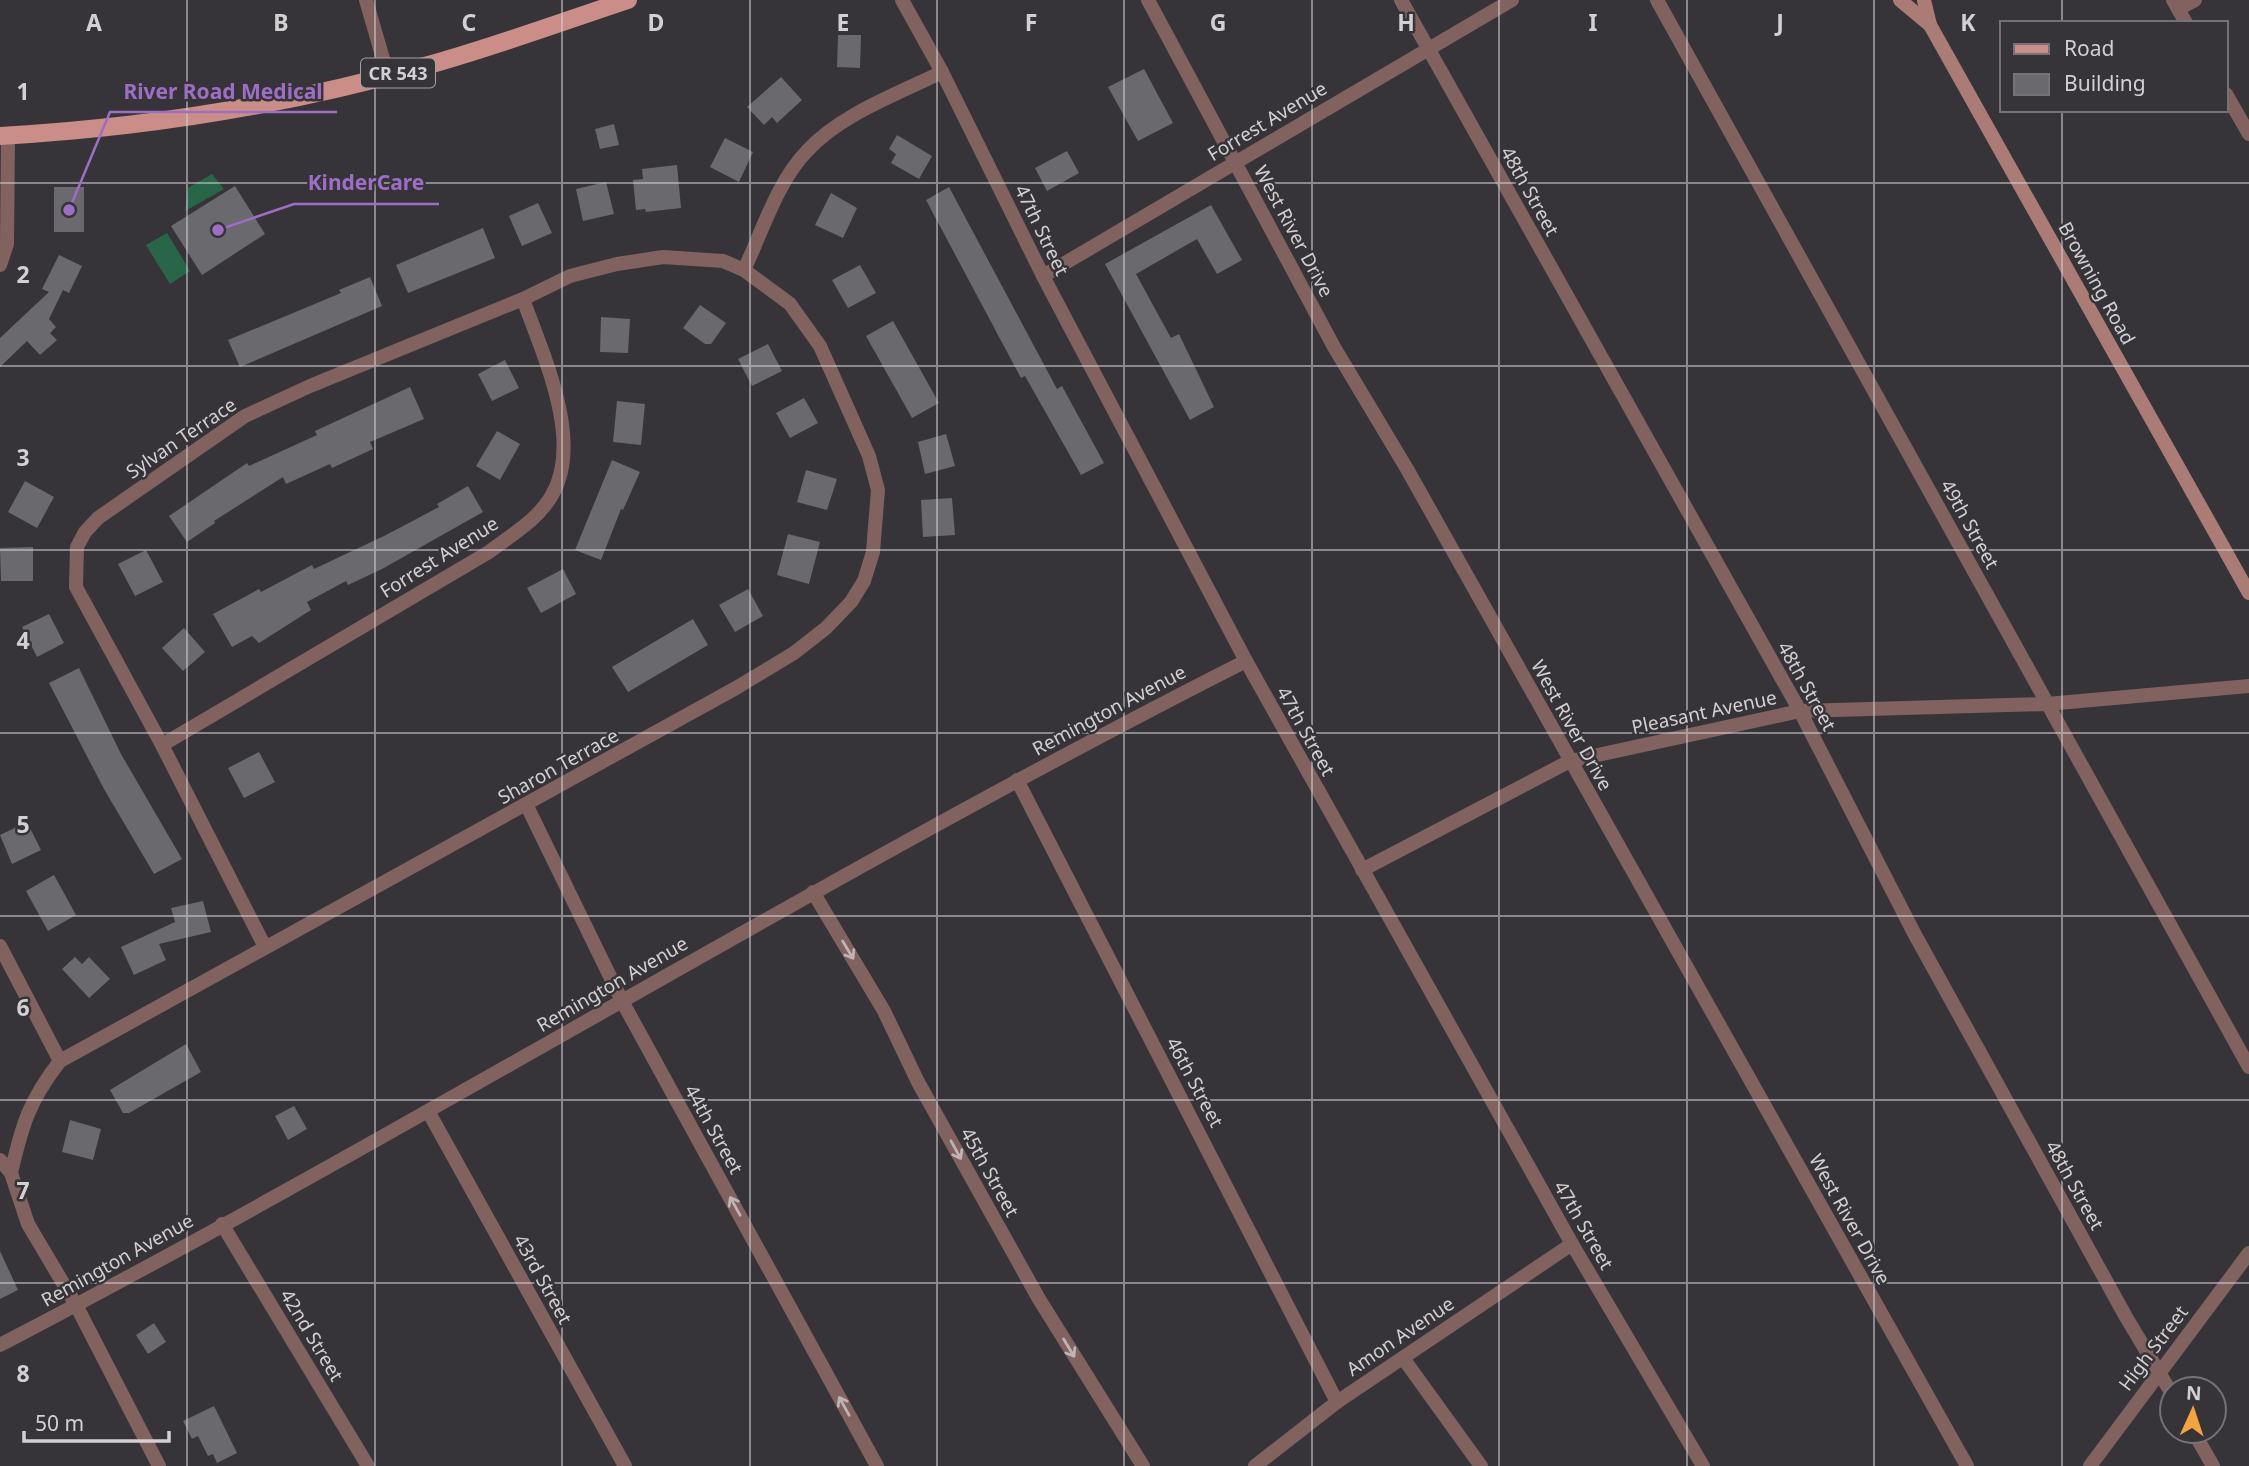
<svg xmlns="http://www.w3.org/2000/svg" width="2249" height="1466" font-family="'Noto Sans',sans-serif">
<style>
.green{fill:#296549}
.building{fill:#69696e}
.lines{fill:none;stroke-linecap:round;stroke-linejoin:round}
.street{stroke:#81625f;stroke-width:14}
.secondary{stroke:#ab7b75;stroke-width:14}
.primary{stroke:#cb8d87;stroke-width:18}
.oneway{stroke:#beb4b6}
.grid{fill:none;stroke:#d2d0d3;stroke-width:2;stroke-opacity:0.55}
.labels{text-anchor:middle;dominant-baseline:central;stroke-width:5;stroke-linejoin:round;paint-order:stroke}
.shield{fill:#363438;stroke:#a3a1a4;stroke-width:2}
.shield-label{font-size:18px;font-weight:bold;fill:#d2d0d3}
.street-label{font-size:19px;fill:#d2d0d3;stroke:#363438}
.grid-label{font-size:23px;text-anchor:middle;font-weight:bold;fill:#d2d0d3;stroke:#363438;stroke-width:5;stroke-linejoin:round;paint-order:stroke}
.leader{fill:none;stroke:#9e6ec7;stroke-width:2.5}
.callout-dot{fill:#9e6ec7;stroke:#363438;stroke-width:2.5}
.callout-label{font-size:21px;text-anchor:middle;font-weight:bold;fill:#9e6ec7;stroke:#363438;stroke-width:5;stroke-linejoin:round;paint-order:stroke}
</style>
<rect width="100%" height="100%" fill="#363438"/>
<g class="green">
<path d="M 212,174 L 224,189 L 185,211 L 188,188 Z"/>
<path d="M 167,233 L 190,271 L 170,284 L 146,245 Z"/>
</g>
<g class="building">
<path d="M 838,35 L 861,35 L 860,68 L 837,67 Z"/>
<path d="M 1144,69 L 1173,123 L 1138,141 L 1108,87 Z"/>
<path d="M 781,77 L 802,100 L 777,123 L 772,117 L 764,125 L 747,107 Z"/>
<path d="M 614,124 L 619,145 L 600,149 L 595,129 Z"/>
<path d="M 897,135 L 932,156 L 919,179 L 891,163 L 896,154 L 889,149 Z"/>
<path d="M 725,138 L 753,152 L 739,182 L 710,167 Z"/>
<path d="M 1067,151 L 1079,173 L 1047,191 L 1035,168 Z"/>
<path d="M 677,165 L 681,208 L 646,212 L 645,209 L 636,210 L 633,180 L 643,179 L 642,169 Z"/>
<path d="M 606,182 L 614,214 L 583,221 L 576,189 Z"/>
<path d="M 235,186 L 265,234 L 202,275 L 171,226 Z"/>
<rect x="54" y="187" width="30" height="45"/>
<path d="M 949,187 L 1057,389 L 1062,386 L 1104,463 L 1081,475 L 1025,376 L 1021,378 L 926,200 Z"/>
<path d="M 831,193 L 857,208 L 843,238 L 815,225 Z"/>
<path d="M 538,203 L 552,233 L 522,246 L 509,216 Z"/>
<path d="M 1211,205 L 1242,260 L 1217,274 L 1197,239 L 1136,274 L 1171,338 L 1179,334 L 1214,407 L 1190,420 L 1105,264 Z"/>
<path d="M 483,228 L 495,258 L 408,293 L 396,265 Z"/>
<path d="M 59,255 L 82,266 L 69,293 L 63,290 L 49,319 L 56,327 L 50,333 L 57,340 L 40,355 L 27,341 L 0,367 L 0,338 L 49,292 L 42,289 Z"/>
<path d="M 860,265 L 876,293 L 848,308 L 832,280 Z"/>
<path d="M 370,277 L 382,306 L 240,367 L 228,340 L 341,293 L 339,290 Z"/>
<path d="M 700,305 L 726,323 L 711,344 L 705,344 L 683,328 Z"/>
<path d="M 601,317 L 630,319 L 628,353 L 600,352 Z"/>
<path d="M 893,321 L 939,403 L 912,418 L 866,336 Z"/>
<path d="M 768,344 L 782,371 L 752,386 L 738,359 Z"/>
<path d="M 505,360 L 519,388 L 492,401 L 478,374 Z"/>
<path d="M 410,387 L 424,419 L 370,442 L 373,449 L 332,468 L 330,464 L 286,484 L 283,477 L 214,521 L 215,523 L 187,542 L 169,516 L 247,463 L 249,466 L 317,435 L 315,431 Z"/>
<path d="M 804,398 L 818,423 L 790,438 L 776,413 Z"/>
<path d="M 617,401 L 645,404 L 641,445 L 613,442 Z"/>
<path d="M 497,431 L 520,444 L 500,480 L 476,466 Z"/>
<path d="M 946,434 L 955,466 L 925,474 L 918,442 Z"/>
<path d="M 612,460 L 640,472 L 623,510 L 621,509 L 601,560 L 575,550 Z"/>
<path d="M 806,470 L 837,479 L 827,510 L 797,502 Z"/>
<path d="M 25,481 L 54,497 L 37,528 L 8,512 Z"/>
<path d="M 468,486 L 483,512 L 382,569 L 348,585 L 346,581 L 307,602 L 311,610 L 259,643 L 252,636 L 232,647 L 213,614 L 259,589 L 261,592 L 312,565 L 314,569 L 386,535 L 439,507 L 437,504 Z"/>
<path d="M 952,498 L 955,535 L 923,537 L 921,500 Z"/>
<path d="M 788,534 L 820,542 L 809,584 L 777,575 Z"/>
<path d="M 33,547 L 33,581 L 1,581 L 0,548 Z"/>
<path d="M 146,550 L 163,582 L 135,596 L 118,564 Z"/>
<path d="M 563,569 L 576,594 L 541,613 L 527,588 Z"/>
<path d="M 748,589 L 763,616 L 735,632 L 719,605 Z"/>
<path d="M 49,614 L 64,643 L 37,657 L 22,627 Z"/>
<path d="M 693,619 L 708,645 L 628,692 L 612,667 Z"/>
<path d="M 184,628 L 205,652 L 183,671 L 162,648 Z"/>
<path d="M 79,668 L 121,754 L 182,859 L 154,874 L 104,789 L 49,683 Z"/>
<path d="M 259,752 L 275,782 L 244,798 L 228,768 Z"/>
<path d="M 27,822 L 41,850 L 12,864 L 0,835 Z"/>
<path d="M 54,875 L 76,915 L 48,931 L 26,891 Z"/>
<path d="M 203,901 L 211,932 L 159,944 L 166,960 L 134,975 L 121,947 L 175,922 L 171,908 Z"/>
<path d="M 75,957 L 82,964 L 89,957 L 110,979 L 89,998 L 62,969 Z"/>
<path d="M 186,1044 L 201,1072 L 129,1113 L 123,1113 L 110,1090 Z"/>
<path d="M 294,1106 L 307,1129 L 288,1140 L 275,1116 Z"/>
<path d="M 70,1120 L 101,1129 L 93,1160 L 62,1152 Z"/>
<path d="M 0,1251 L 18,1290 L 0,1299 Z"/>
<path d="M 154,1323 L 166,1342 L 148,1354 L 136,1335 Z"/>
<path d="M 214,1406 L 237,1453 L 217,1463 L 213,1454 L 208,1456 L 198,1436 L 192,1439 L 183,1421 Z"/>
</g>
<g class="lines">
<g class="street">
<path d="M 366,0 L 388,76"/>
<path d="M 902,0 L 942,72 L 1043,276 L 1246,661 L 1572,1244 L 1703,1466"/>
<path d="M 1148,0 L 1334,347 L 1407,469 L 1967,1466"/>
<path d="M 1401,0 L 1800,711 L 1914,933 L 2126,1317 L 2172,1394"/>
<path d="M 1657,0 L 2249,1067"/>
<path d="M 2173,0 L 2186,23"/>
<path d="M 2178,9 L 2195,0"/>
<path d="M 2226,94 L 2249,134"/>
<path d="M 0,265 L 7,244 L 8,135"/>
<path d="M 744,270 C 762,232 777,182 807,151 C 841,114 898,94 942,72"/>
<path d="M 1043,276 L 1512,0"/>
<path d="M 162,745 L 489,552 C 511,535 538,520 552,495 C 584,440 542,353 523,299"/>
<path d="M 1017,780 L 1337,1402"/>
<path d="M 527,806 L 622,1001 L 877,1466"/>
<path d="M 1362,870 L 1570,761 L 1800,711 L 2047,704 L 2249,686"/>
<path d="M 813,892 L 884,1011 L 918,1082 L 1039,1299 L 1143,1466"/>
<path d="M 0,946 L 60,1061"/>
<path d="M 428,1111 L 625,1466"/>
<path d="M 0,1160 L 11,1173 L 28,1224 L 76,1305 L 159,1466"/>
<path d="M 11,1173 C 22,1125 29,1101 60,1061 L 736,688 L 794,653 L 826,628 L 851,602 L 864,581 L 873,552 L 878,490 L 869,456 L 820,346 L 790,304 L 744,270 L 723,261 L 663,257 L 617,264 L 570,276 L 523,299 L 310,386 L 245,416 L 98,518 L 85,532 L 77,547 L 76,587 L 162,745 L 265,947"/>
<path d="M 222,1224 L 368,1466"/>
<path d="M 0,1345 C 420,1126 823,875 1246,661"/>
<path d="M 1403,1358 L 1481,1466"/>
<path d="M 2193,1431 L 2213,1466"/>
<path d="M 1255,1466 L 1337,1402 L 1572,1244"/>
<path d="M 2090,1466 L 2249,1253"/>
</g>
<g class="secondary">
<path d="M 1900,0 L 1930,25 L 2249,593"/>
<path d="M 1924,0 L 1930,25"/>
</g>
<path class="primary" d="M 0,136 C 143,128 287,105 425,66 C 494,47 561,22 628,0"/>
</g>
<defs><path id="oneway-shaft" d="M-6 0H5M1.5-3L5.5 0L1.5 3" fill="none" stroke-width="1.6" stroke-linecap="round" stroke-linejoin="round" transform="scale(1.75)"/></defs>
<g class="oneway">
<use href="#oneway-shaft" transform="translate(848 950) rotate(59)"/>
<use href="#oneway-shaft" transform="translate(956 1150) rotate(61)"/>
<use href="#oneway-shaft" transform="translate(735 1206) rotate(-119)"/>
<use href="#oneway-shaft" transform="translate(1069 1348) rotate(59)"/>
<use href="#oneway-shaft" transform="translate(844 1406) rotate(-119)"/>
</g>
<path class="grid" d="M 187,0 L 187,1466M 375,0 L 375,1466M 562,0 L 562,1466M 750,0 L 750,1466M 937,0 L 937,1466M 1124,0 L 1124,1466M 1312,0 L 1312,1466M 1499,0 L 1499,1466M 1687,0 L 1687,1466M 1874,0 L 1874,1466M 2062,0 L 2062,23M 2062,110 L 2062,1466M 0,183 L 2249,183M 0,366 L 2249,366M 0,550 L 2249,550M 0,733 L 2249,733M 0,916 L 2249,916M 0,1100 L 2249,1100M 0,1283 L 2249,1283"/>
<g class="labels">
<rect class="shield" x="361" y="58.5" width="74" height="29" rx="5"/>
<g class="shield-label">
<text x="398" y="73">CR 543</text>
</g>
<g class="street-label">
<text transform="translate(1267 121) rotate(-31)">Forrest Avenue</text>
<text transform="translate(1530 191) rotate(61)">48th Street</text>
<text transform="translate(1042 230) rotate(64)">47th Street</text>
<text transform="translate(1294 231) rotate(62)">West River Drive</text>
<text transform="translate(2097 283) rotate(61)">Browning Road</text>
<text transform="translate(181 438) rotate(-34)">Sylvan Terrace</text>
<text transform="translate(1970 524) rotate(61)">49th Street</text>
<text transform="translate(439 557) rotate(-32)">Forrest Avenue</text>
<text transform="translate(1807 686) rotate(61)">48th Street</text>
<text transform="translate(1109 710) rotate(-28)">Remington Avenue</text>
<text transform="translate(1704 712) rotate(-12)">Pleasant Avenue</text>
<text transform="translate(1572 725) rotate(61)">West River Drive</text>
<text transform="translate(1306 731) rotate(61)">47th Street</text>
<text transform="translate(558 766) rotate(-29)">Sharon Terrace</text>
<text transform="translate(612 984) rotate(-30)">Remington Avenue</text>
<text transform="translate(1195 1082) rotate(62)">46th Street</text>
<text transform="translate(714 1129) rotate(61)">44th Street</text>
<text transform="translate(990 1172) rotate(61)">45th Street</text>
<text transform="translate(2075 1185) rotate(61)">48th Street</text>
<text transform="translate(1850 1219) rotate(61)">West River Drive</text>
<text transform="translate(1584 1225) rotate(60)">47th Street</text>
<text transform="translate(117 1260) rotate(-29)">Remington Avenue</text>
<text transform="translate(543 1279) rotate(61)">43rd Street</text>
<text transform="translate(312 1335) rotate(59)">42nd Street</text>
<text transform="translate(1400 1336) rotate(-34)">Amon Avenue</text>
<text transform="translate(2153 1348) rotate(-53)">High Street</text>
</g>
</g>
<g class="grid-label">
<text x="94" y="31">A</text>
<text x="281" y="31">B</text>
<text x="469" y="31">C</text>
<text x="656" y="31">D</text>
<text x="843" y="31">E</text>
<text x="1031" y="31">F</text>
<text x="1218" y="31">G</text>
<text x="1406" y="31">H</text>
<text x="1593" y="31">I</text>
<text x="1780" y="31">J</text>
<text x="1968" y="31">K</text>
<text x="23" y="100">1</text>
<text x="23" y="283">2</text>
<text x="23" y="466">3</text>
<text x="23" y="649">4</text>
<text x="23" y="833">5</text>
<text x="23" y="1016">6</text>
<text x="23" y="1199">7</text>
<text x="23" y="1382">8</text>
</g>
<path class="leader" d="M69 210L110 112H337M218 230L294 204H439"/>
<g class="callout-dot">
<circle cx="69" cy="210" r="7"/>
<circle cx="218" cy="230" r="7"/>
</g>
<g class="callout-label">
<text x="223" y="99">River Road Medical</text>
<text x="366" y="190">KinderCare</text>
</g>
<rect x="2000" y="21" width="228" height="91" fill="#363438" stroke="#747276" stroke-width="2"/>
<rect x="2014" y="44" width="35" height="10" fill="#cb8d87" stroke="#747276" stroke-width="2"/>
<text x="2064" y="56" font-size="21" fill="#d2d0d3">Road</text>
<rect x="2014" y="74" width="35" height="21" fill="#69696e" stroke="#747276" stroke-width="2"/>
<text x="2064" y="91" font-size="21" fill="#d2d0d3">Building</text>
<g transform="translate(2193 1410) rotate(3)"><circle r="33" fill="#363438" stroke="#747276" stroke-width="2"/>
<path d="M0-5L12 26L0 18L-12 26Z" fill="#f3a442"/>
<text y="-10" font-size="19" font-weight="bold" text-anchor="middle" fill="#d2d0d3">N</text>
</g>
<path d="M24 1431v10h145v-10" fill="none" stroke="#d2d0d3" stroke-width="3.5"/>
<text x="35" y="1431" font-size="21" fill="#d2d0d3" stroke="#363438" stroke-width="5" paint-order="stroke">50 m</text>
</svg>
